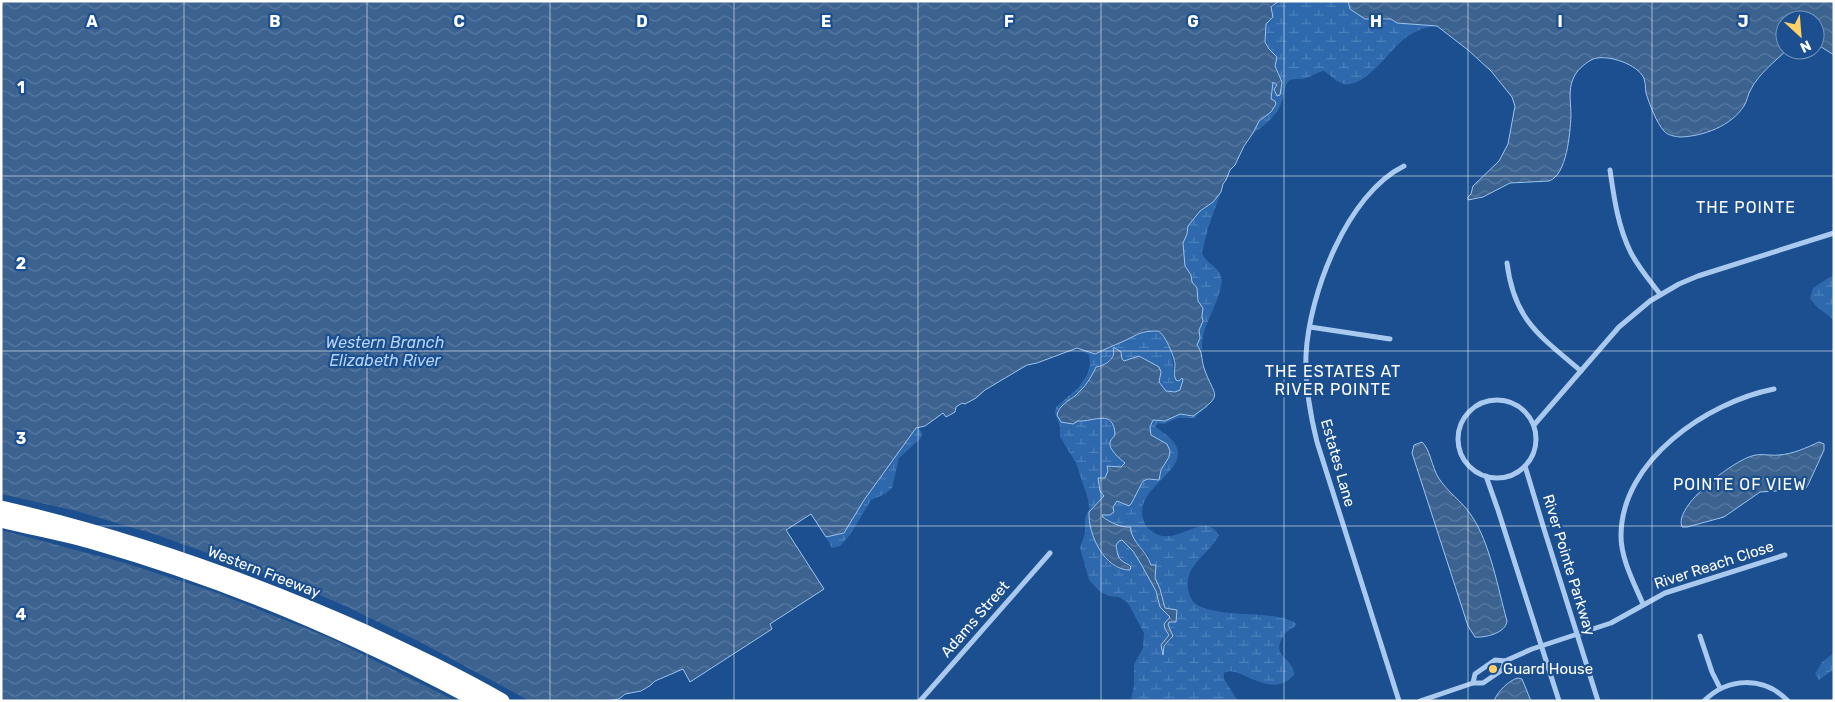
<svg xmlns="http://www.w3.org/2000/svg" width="1835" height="702" font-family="Rubik,sans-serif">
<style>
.wetland{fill:url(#wetland-marsh)}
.water{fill:url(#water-waves);stroke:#9cc4f0}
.pier{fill:#1b4f8f}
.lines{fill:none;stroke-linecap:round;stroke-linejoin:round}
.minor{stroke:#a9c9ee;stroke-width:5}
.motorway{stroke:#fff;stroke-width:15}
.grid{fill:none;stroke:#fff;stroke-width:1;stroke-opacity:0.55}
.poi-dot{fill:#ffd166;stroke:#1b4f8f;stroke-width:2}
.labels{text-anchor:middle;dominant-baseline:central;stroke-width:4.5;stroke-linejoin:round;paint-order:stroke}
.street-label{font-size:15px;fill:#fff;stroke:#1b4f8f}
.poi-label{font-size:15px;fill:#fff;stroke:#1b4f8f;text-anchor:start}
.neighbourhood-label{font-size:16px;letter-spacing:1px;fill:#fff;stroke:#1b4f8f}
.water-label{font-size:16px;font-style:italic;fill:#b5d3f5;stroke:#1b4f8f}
.grid-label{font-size:16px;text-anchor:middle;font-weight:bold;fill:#fff;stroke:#1b4f8f;stroke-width:4.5;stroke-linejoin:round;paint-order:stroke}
</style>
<defs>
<pattern id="wetland-marsh" width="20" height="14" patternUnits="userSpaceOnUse" patternTransform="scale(1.25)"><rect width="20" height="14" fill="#2e69ad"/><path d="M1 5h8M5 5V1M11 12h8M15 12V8" fill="none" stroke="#4d80b9"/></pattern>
<pattern id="water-waves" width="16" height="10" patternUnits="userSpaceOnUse" patternTransform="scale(1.25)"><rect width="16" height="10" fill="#3c6290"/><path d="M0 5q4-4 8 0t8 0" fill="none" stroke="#597aa1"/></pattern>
</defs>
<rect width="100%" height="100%" fill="#1b4f8f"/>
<g class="wetland">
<path d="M 1279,1 L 1348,1 L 1348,4 L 1365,19 L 1383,21 L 1391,19 L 1397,23 L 1437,26 C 1426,27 1417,30 1408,36 C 1390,48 1367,88 1344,84 C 1335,82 1331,75 1324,71 C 1317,72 1313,76 1306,78 C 1301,80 1295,78 1290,80 C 1284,83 1284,96 1282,101 C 1278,115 1265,126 1253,133 L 1259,121 L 1271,112 L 1275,101 L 1271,99 L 1273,82 L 1277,85 L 1276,91 L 1279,73 L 1275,66 L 1277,57 C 1266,46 1263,39 1266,24 L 1272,19 L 1273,14 L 1270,10 Z"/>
<path d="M 1221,192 L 1208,228 L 1202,253 C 1206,264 1218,265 1221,277 C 1225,288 1208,319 1204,332 C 1202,338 1202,345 1202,351 L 1197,345 L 1200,338 L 1199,330 L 1203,321 L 1201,316 L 1203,308 L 1198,301 L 1197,288 L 1192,282 L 1191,275 L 1185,266 L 1183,243 L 1187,234 L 1188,226 L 1200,211 L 1213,202 Z"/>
<path d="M 1830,277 L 1834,277 L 1834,320 L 1816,306 L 1810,298 L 1813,288 Z"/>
<path d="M 1148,331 L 1158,331 C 1169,336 1175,364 1173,375 L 1182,378 L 1184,380 L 1180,390 L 1175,392 L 1166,391 L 1159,382 L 1161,372 L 1139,356 L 1124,361 L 1115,350 L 1113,357 L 1103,366 L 1096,367 C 1088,386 1074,396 1059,408 L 1058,410 L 1061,422 C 1074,426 1111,408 1115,429 C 1116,435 1114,438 1110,443 C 1112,452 1119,457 1125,463 L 1121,467 C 1112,467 1108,471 1105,478 L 1100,477 L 1100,491 L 1104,496 L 1089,512 C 1088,530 1099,556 1114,566 C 1119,569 1125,569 1130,570 L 1131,567 C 1128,563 1125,564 1121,560 C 1117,557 1117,549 1116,545 L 1119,540 L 1122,540 L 1133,551 L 1141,564 L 1156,591 L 1160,607 L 1171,617 L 1165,629 L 1169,636 L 1161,645 L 1163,648 L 1172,639 L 1168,625 L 1169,622 L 1171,622 L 1170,608 L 1165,609 L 1160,589 L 1154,578 L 1156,565 L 1151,565 L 1148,555 L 1132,539 L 1125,528 L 1108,521 L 1102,517 L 1102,514 L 1112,510 L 1117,501 L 1129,506 L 1131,504 L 1143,481 C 1149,479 1154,480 1160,477 L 1161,470 L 1169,457 L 1167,444 L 1151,435 L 1150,427 L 1153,420 L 1165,421 L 1180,414 L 1191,417 L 1209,405 L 1194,418 L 1178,418 L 1164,424 L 1158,423 L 1155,426 C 1161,432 1170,436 1175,444 C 1192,473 1128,488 1145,524 C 1146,527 1150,530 1153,532 C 1176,549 1203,509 1219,535 C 1212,550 1195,559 1189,575 C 1186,585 1188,601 1199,606 C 1228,619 1273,609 1297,624 C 1293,629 1287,630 1284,635 C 1269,658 1294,657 1294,675 C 1269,702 1239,663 1224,673 L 1224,679 L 1238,701 L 1131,701 L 1134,685 L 1134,664 L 1143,648 L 1144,633 L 1128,603 L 1119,597 L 1109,596 L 1099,591 L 1089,580 L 1080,548 L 1085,533 L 1085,518 L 1089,509 L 1088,499 L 1076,463 L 1060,437 L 1060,427 L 1055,413 L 1056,407 L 1078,388 L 1087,375 L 1090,365 L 1089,355 L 1080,350 L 1095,354 C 1105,348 1115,345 1125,340 C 1133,336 1139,333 1148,331 Z"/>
<path d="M 921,426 L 919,429 L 922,433 L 921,438 L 899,458 L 892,488 L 885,494 L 871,500 L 850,535 L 840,546 L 832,548 L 826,537 L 844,533 L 864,499 L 916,428 Z"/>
<path d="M 1834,653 L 1834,669 L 1819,680 L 1815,674 L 1822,662 Z"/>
</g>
<g class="water">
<path d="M 1,1 L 1279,1 L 1271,7 L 1273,17 L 1266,24 L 1265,42 L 1269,49 L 1277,57 L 1275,66 L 1282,82 L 1280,95 L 1277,96 L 1274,89 L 1277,85 L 1273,82 L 1271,99 L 1275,101 L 1276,104 L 1271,112 L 1259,121 L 1253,133 L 1244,146 L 1235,165 L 1230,170 L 1226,180 L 1223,184 L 1221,192 L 1213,202 L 1200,211 L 1188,226 L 1187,234 L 1183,243 L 1185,266 L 1191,275 L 1192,282 L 1197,288 L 1198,301 L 1203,308 L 1202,316 L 1203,321 L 1199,330 L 1200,338 L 1197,345 C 1203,353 1201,359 1204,368 C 1214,398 1226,393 1193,416 L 1180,414 L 1165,421 L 1153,420 L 1150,427 L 1151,435 L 1167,444 L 1170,451 L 1169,457 L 1161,470 L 1159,480 L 1148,479 L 1143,481 L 1131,504 L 1129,506 L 1117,501 L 1113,507 L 1114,512 L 1110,515 L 1102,515 L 1103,517 C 1109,522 1122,528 1130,527 C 1133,545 1145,548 1151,565 L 1156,565 L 1155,578 L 1160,589 L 1165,608 L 1177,610 L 1176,622 L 1169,622 L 1168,625 L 1173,636 L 1164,646 L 1163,655 L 1161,645 L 1169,635 L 1165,629 L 1164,624 L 1170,617 L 1160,607 L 1156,591 L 1141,564 L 1133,551 L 1122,540 L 1119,541 L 1116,545 C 1117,549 1117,557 1121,560 C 1125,564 1128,563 1131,567 L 1130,570 C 1104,570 1088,534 1089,512 L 1104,496 L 1100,491 L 1098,478 L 1105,478 L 1108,471 L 1107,466 L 1121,467 L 1125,463 C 1120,459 1108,449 1110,442 C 1111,439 1114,437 1115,435 C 1114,408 1094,422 1078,421 L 1073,424 L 1061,422 L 1057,415 C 1059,405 1069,401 1076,395 C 1085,387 1091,378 1096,367 C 1105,366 1117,358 1113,348 L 1115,348 L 1121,352 L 1122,359 L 1124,361 L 1139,356 L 1159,367 L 1161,372 L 1159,382 L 1166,391 L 1175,392 L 1180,390 L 1183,380 L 1182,378 L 1179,381 L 1176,380 C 1173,374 1175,370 1175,364 C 1174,356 1165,334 1158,331 C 1140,331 1139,334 1124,341 C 1115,345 1105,349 1095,354 L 1077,348 L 1037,363 L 1027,365 L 985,390 L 976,398 L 965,404 L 962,403 L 956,407 L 955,412 L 946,417 L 943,413 L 925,426 L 916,428 L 864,500 L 844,533 L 826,537 L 811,514 L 786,530 L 824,589 L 770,624 L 772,629 L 690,682 L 683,669 L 655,681 L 651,685 L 641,691 L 625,694 L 619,699 L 606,701 L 1,701 Z"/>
<path d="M 1348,1 L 1834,1 L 1834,55 L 1815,43 L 1815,20 L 1785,20 L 1785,50 L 1787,50 C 1774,62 1759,74 1751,89 C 1748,94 1747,101 1744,106 C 1731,126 1704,136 1681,137 C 1676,137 1667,135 1664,131 C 1657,124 1649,103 1646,93 C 1645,87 1646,80 1642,75 C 1634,63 1604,53 1591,60 C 1584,64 1576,71 1573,79 C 1568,90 1571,104 1571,116 C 1570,133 1567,175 1549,181 L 1510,183 L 1483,197 L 1468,200 L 1468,197 L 1471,194 L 1473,186 L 1499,161 L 1508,144 L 1515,106 L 1512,97 L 1491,71 L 1468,50 L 1437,26 L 1397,23 L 1391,19 L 1365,19 L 1350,9 Z"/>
<path d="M 1422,442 C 1430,449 1432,467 1438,477 C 1447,492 1462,501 1471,515 C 1490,542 1498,589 1507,621 C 1506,633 1485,638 1475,637 L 1468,626 L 1412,453 L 1414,445 Z"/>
<path d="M 1819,442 L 1824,444 L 1824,450 L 1808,485 L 1805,489 L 1760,492 L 1724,517 L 1687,527 L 1682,527 C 1673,506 1733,461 1752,456 C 1760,453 1770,456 1779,455 C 1793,454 1806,448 1819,442 Z"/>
<path d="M 1518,678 L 1522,679 L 1531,701 L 1494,701 C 1497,692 1509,680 1518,678 Z"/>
</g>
<path class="pier" d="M 1,494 L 76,511 L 157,535 L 291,583 L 345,606 L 416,640 L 530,701 L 456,701 L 330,638 L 212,591 L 125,563 L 1,530 Z"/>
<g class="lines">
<g class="minor">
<path d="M 1610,170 C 1614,198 1618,227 1631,253 C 1639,268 1650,281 1660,294"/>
<path d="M 1507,263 C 1514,320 1540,336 1581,371"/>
<path d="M 1310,327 L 1390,339"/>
<circle cx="1497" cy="439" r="39"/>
<path d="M 1534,425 L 1619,327 L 1650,301 L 1679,284 L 1698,276 L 1834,233"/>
<path d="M 1525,466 L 1544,529 L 1598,701"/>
<path d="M 1486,476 L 1498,510 L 1559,701"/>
<path d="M 1643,604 C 1634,583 1621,559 1621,536 C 1621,460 1708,402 1774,389"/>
<path d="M 1700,636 L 1712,672 L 1720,688"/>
<path d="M 1473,683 L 1475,674 L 1495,660 L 1505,661 L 1532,649 L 1611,623 L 1665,593 L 1785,555"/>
<path d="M 920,701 L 1050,553"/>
<path d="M 1399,701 L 1317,442 C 1310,414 1305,384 1306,355 C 1309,294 1347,194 1404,166"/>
<path d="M 1420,701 L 1473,683 L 1483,683 L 1502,670 L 1505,661"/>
<path d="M 1704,701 C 1728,677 1764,676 1788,701"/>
</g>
<g class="motorway">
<path d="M 1,508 C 126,537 246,579 363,631 C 410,653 457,675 502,701"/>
<path d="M 1,520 C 33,528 66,534 97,543 C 230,581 357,636 478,701"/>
</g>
</g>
<path class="grid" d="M 184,1 L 184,701M 367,1 L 367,701M 550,1 L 550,701M 734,1 L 734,701M 918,1 L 918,701M 1101,1 L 1101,701M 1284,1 L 1284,701M 1468,1 L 1468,701M 1652,1 L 1652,701M 1,176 L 1834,176M 1,351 L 1834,351M 1,526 L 1834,526"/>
<circle class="poi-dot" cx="1493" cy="669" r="5"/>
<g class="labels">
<g class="street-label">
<text transform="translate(1338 463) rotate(74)">Estates Lane</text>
<text transform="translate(1569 565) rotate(73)">River Pointe Parkway</text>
<text transform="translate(1714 565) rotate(-18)">River Reach Close</text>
<text transform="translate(264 572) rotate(21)">Western Freeway</text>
<text transform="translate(975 619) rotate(-49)">Adams Street</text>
</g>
<g class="poi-label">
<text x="1503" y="669">Guard House</text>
</g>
<g class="neighbourhood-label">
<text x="1746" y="207">THE POINTE</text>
<text x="1333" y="371">THE ESTATES AT<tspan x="1333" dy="18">RIVER POINTE</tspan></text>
<text x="1740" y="484">POINTE OF VIEW</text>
</g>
<g class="water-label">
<text x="385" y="342">Western Branch<tspan x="385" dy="18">Elizabeth River</tspan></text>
</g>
</g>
<g class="grid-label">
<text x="92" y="27">A</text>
<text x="275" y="27">B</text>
<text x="459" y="27">C</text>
<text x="642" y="27">D</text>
<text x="826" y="27">E</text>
<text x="1009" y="27">F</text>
<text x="1193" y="27">G</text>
<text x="1376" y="27">H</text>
<text x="1560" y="27">I</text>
<text x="1743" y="27">J</text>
<text x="21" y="93">1</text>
<text x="21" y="269">2</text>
<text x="21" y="444">3</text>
<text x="21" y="620">4</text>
</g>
<rect width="1835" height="702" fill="none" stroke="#ffffff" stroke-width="5"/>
<g transform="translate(1800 35) rotate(154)"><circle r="24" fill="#1b4f8f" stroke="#7695bc"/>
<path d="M0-4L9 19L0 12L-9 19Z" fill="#ffd166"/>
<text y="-8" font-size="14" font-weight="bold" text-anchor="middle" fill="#ffffff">N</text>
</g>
</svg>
